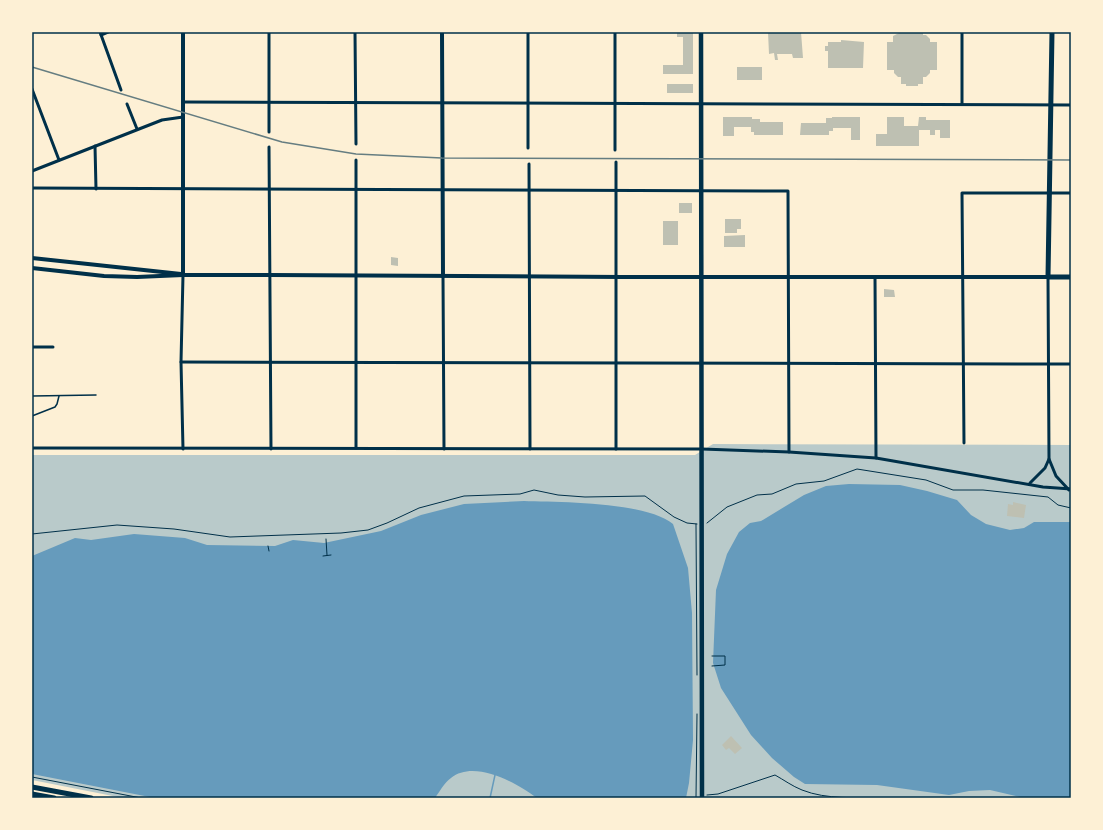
<svg xmlns="http://www.w3.org/2000/svg" width="1103" height="830" font-family="Roboto,sans-serif">
<style>
.green{fill:#b9caca}
.water{fill:#669bbc}
.lines{fill:none;stroke-linecap:round;stroke-linejoin:round}
.stream{stroke:#669bbc;stroke-width:1.5}
.building{fill:#bec0b2}
.path{stroke:#003049;stroke-width:1}
.service{stroke:#003049;stroke-width:1.5}
.minor{stroke:#003049;stroke-width:3}
.tertiary{stroke:#003049;stroke-width:4}
.secondary{stroke:#003049;stroke-width:4.5}
.primary{stroke:#003049;stroke-width:5}
.trunk{stroke:#003049;stroke-width:5}
.rail{stroke:#657d81;stroke-width:1.5}
.neatline{fill:none;stroke:#003049;stroke-width:1.5}
</style>
<rect width="100%" height="100%" fill="#fdf0d5"/>
<path class="green" d="M 713,444 L 1071,445 L 1071,798 L 123,798 L 32,780 L 32,455 L 695,455 Z"/>
<g class="water">
<path d="M 849,484 L 900,485 L 927,491 L 957,500 L 971,515 L 986,524 L 1010,530 L 1024,528 L 1034,522 L 1071,522 L 1071,798 L 1024,798 L 990,790 L 969,791 L 949,795 L 877,785 L 805,784 L 794,777 L 772,758 L 751,735 L 721,688 L 713,663 L 716,590 L 727,554 L 739,532 L 750,523 L 761,521 L 804,495 L 826,486 Z"/>
<path d="M 524,501 C 559,502 647,502 673,524 L 688,568 L 692,613 L 693,740 L 689,783 L 686,798 L 537,798 C 517,783 474,759 451,778 C 444,783 440,791 435,798 L 155,798 L 32,774 L 32,556 L 75,538 L 91,540 L 134,534 L 185,538 L 207,545 L 275,546 L 293,540 L 324,543 L 381,531 L 421,515 L 464,504 Z"/>
</g>
<g class="lines">
<path class="stream" d="M 490,798 L 495,775"/>
</g>
<g class="building">
<path d="M 677,32 L 693,32 L 693,74 L 663,74 L 663,65 L 683,65 L 683,37 L 677,37 Z"/>
<path d="M 768,32 L 801,32 L 803,58 L 793,58 L 792,54 L 777,54 L 778,60 L 775,60 L 774,53 L 769,54 Z"/>
<path d="M 901,32 L 923,32 L 923,35 L 926,35 L 930,39 L 930,42 L 937,42 L 937,70 L 930,70 L 930,73 L 926,77 L 923,77 L 923,84 L 918,84 L 918,86 L 906,86 L 906,84 L 901,84 L 901,77 L 898,77 L 894,73 L 894,70 L 887,70 L 887,42 L 893,42 L 893,36 Z"/>
<path d="M 841,40 L 864,42 L 863,68 L 828,68 L 828,51 L 825,51 L 825,46 L 828,46 L 828,42 L 841,42 Z"/>
<rect x="737" y="67" width="25" height="13"/>
<rect x="667" y="84" width="26" height="9"/>
<path d="M 723,117 L 752,117 L 752,119 L 760,119 L 760,122 L 783,122 L 783,135 L 754,135 L 754,132 L 751,132 L 751,127 L 734,127 L 734,136 L 723,136 Z"/>
<path d="M 832,117 L 860,117 L 860,140 L 851,140 L 851,128 L 833,128 L 833,131 L 829,131 L 829,135 L 800,135 L 801,123 L 826,123 L 826,118 L 832,118 Z"/>
<path d="M 887,117 L 904,117 L 904,126 L 918,126 L 919,117 L 926,117 L 926,120 L 950,120 L 950,138 L 940,138 L 940,130 L 935,130 L 935,135 L 930,135 L 930,130 L 919,130 L 919,146 L 876,146 L 876,134 L 887,134 Z"/>
<rect x="679" y="203" width="13" height="10"/>
<path d="M 725,219 L 741,219 L 741,229 L 737,229 L 737,233 L 725,233 Z"/>
<rect x="663" y="221" width="15" height="24"/>
<path d="M 745,235 L 745,247 L 724,247 L 724,236 Z"/>
<path d="M 391,257 L 398,258 L 398,266 L 391,265 Z"/>
<path d="M 884,289 L 894,290 L 895,297 L 884,297 Z"/>
<path d="M 1013,502 L 1026,505 L 1024,518 L 1007,516 L 1008,504 L 1013,505 Z"/>
<path d="M 731,736 L 742,748 L 735,754 L 729,748 L 726,750 L 722,745 Z"/>
</g>
<g class="lines">
<g class="path">
<path d="M 707,523 L 727,507 L 757,495 L 772,494 L 796,484 L 824,481 L 857,469 L 926,480 L 953,490 L 983,490 L 1048,497 L 1058,505 L 1071,508"/>
<path d="M 696,524 L 697,675"/>
<path d="M 32,534 L 117,525 L 174,529 L 230,537 L 341,533 L 368,530 L 387,523 L 419,508 L 464,496 L 520,494 L 534,490 L 558,495 L 585,497 L 645,496 L 674,517 L 687,523 L 697,524"/>
<path d="M 326,539 L 327,555"/>
<path d="M 268,546 L 269,551"/>
<path d="M 323,556 L 331,555"/>
<path d="M 712,656 L 725,656 L 725,665 L 712,666"/>
<path d="M 32,777 L 141,798"/>
<path d="M 707,795 L 718,794 L 775,775 C 784,780 792,786 802,790 C 827,800 856,797 882,798"/>
<path d="M 696,798 L 697,714"/>
</g>
<g class="service">
<path d="M 32,396 L 96,395"/>
<path d="M 32,416 L 55,407 L 57,404 L 59,396"/>
</g>
<g class="minor">
<path d="M 100,32 L 121,90"/>
<path d="M 355,32 L 356,144"/>
<path d="M 528,32 L 528,148"/>
<path d="M 101,35 L 108,32"/>
<path d="M 32,89 L 59,160"/>
<path d="M 184,102 L 1071,105"/>
<path d="M 127,104 L 137,129"/>
<path d="M 962,104 L 962,32"/>
<path d="M 269,132 L 269,32"/>
<path d="M 95,146 L 96,189"/>
<path d="M 269,147 L 271,449"/>
<path d="M 615,150 L 615,32"/>
<path d="M 356,160 L 356,448"/>
<path d="M 529,164 L 530,449"/>
<path d="M 32,171 L 162,120 L 183,117"/>
<path d="M 32,188 L 788,191 L 789,452"/>
<path d="M 443,276 L 444,449"/>
<path d="M 875,277 L 876,458"/>
<path d="M 1048,277 L 1049,459 L 1056,476 L 1069,490"/>
<path d="M 32,347 L 53,347"/>
<path d="M 181,362 L 1071,364"/>
<path d="M 964,443 L 962,193 L 1071,193"/>
<path d="M 32,448 L 702,449 L 789,452 L 876,458 L 1043,487 L 1071,489"/>
<path d="M 183,449 L 181,362 L 183,275"/>
<path d="M 616,449 L 616,162"/>
<path d="M 1030,483 L 1045,468 L 1049,459"/>
</g>
<g class="tertiary">
<path d="M 183,32 L 183,275"/>
<path d="M 442,32 L 443,276"/>
<path d="M 32,258 L 181,274"/>
<path d="M 32,268 L 104,276 L 137,277 L 183,275 L 271,275 L 623,277 L 1048,277"/>
</g>
<path class="secondary" d="M 701,32 L 702,798"/>
<path class="primary" d="M 1052,32 L 1048,277 L 1071,277"/>
<g class="trunk">
<path d="M 32,787 L 91,798"/>
<path d="M 32,794 L 54,798"/>
</g>
<path class="rail" d="M 32,67 L 282,142 L 356,154 L 442,158 L 1071,160"/>
</g>
<rect width="1103" height="830" fill="none" stroke="#fdf0d5" stroke-width="66"/>
<rect x="33" y="33" width="1037" height="764" class="neatline"/>
</svg>
